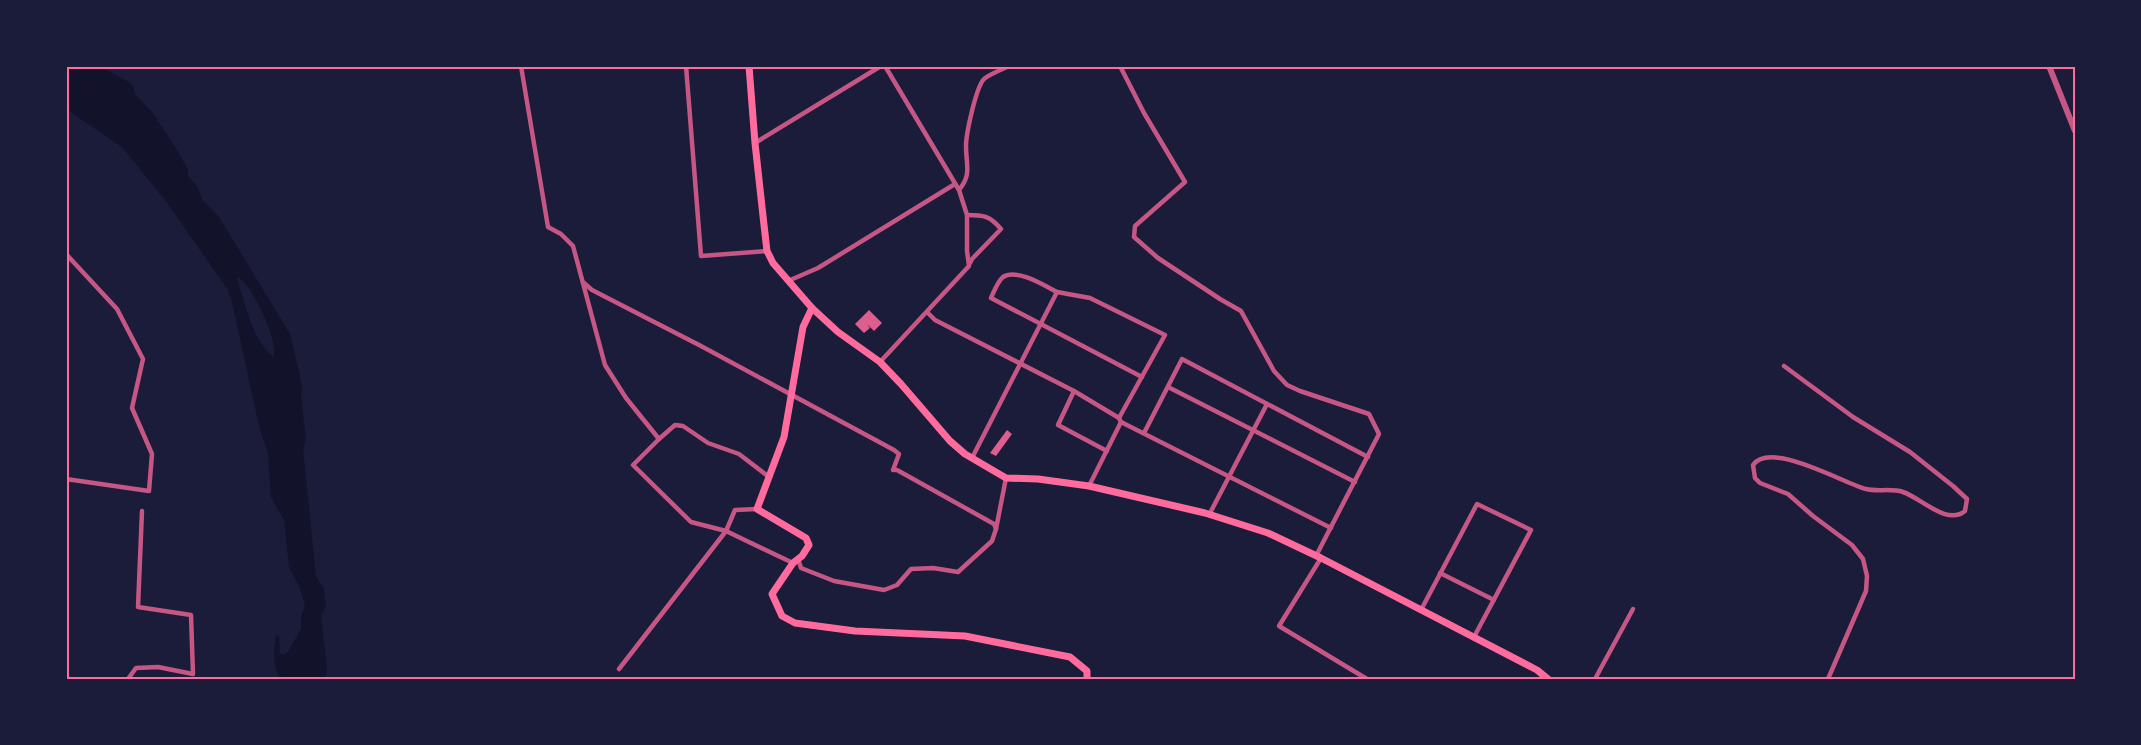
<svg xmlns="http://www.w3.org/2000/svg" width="2141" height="745" font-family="Figtree,sans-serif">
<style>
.water{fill:#12122b;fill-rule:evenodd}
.building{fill:#dd5f8e}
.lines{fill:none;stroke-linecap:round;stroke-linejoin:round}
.minor{stroke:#c65784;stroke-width:4.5}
.tertiary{stroke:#c65784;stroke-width:6}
.secondary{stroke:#ff6b9d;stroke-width:7}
.neatline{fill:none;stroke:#ff6b9d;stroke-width:2}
</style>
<rect width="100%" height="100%" fill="#1b1b3a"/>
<path class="water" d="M 66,66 L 99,66 L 129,82 L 133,86 L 135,94 L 152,112 L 177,150 L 188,170 L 188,176 L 198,188 L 202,199 L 219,217 L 290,334 L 302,385 L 301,395 L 306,440 L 303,449 L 316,577 L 324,588 L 326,606 L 321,616 L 327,670 L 325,679 L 280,679 C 272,664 274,653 276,636 L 279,635 L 280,653 L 283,655 L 288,652 L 301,629 L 301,616 L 305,606 L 300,588 L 289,567 L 284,520 L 271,497 L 268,453 L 260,430 L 232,302 L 228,290 L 165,200 L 122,147 L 66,109 ZM 238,277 C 251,283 281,345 273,357 C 251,337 246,306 237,279 Z"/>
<g class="building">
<path d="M 869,310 L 882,323 L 874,331 L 867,324 L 870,328 L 864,333 L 855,324 Z"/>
<path d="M 1007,430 L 1012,434 L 996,456 L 990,453 Z"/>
</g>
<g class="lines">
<g class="minor">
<path d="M 521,66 L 548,227 L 561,234 L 573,246 L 605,365 L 626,398 L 659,439 L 633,465 L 691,522 L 726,531 L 793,563"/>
<path d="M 686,66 L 701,256 L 767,251"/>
<path d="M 1120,66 L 1144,113 L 1185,182 L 1135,226 L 1134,237 L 1158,258 L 1220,299 L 1241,311 L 1274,371 L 1287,385 L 1300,391 L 1369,414 L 1379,434 L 1316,556"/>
<path d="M 755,143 L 881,66"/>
<path d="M 959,190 C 972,174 966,166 966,146 C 966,134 976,87 984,79 C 990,74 1001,70 1009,66"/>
<path d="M 967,215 C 984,215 990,216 1001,229 L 972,259 L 970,263"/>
<path d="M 66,254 L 117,309 L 143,359 L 132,408 L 152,454 L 149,491 L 66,479"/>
<path d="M 788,281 L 818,268 L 955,184"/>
<path d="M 584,283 L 592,290 L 701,346 L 894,450 L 899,454 L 893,470 L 897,470 L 994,524 L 996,529"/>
<path d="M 1057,292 C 1045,286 1017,268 1003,277 C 998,281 994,291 991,298 L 1142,377"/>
<path d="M 927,312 L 935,320 L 1074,391 L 1119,418 L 1121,422 L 1331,528"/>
<path d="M 880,362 L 969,266 L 967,251 L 967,215 L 959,190 L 885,66"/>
<path d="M 1784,366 L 1853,417 L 1910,452 L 1953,486 L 1967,499 L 1965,511 C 1947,526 1921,498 1903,492 C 1891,488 1878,492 1866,489 C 1843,483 1770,440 1753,465 L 1755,478 L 1760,483 L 1788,494 L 1813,516 L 1852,545 L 1863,559 L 1867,576 L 1866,591 L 1828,679"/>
<path d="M 1168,387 L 1355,482"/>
<path d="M 1074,391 L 1058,425 L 1107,451"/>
<path d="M 1144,433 L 1182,359 L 1368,457"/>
<path d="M 659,439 L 675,425 L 683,426 L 708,443 L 739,454 L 769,477"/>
<path d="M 972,458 L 1057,292 L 1090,298 L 1165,335 L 1119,418"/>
<path d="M 1089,486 L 1121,422"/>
<path d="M 1209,515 L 1267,404"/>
<path d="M 1321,558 L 1279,626 L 1367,679"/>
<path d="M 798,559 L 801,568 L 834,581 L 884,590 L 897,585 L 911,569 L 933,568 L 958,572 L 992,541 L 996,529 L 1006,478"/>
<path d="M 1440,573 L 1494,600"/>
<path d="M 1421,610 L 1477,504 L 1531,530 L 1474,637"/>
<path d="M 619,669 L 726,531 L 735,510 L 757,509"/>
<path d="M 128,679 L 136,668 L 158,667 L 193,674 L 191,615 L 138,607 L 142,511"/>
<path d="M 1595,679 L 1633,609"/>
</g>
<path class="tertiary" d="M 2049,66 L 2075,131"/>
<g class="secondary">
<path d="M 749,66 L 755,143 L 764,225 L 767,251 L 773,263 L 812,308 L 838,332 L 880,362 L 901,384 L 950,441 L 965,454 L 1006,478 L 1038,479 L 1089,486 L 1205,513 L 1268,533 L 1321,558 L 1537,670 L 1548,679"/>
<path d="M 812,308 L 803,327 L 784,437 L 757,509 L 806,538 L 809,545 L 802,556 L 793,563 L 772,594 L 782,616 L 795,623 L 855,631 L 965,636 L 1070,657 L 1087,671 L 1087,679"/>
</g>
</g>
<rect width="2141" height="745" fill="none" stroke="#1b1b3a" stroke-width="135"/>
<rect x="68" y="68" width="2006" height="610" class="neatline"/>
</svg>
